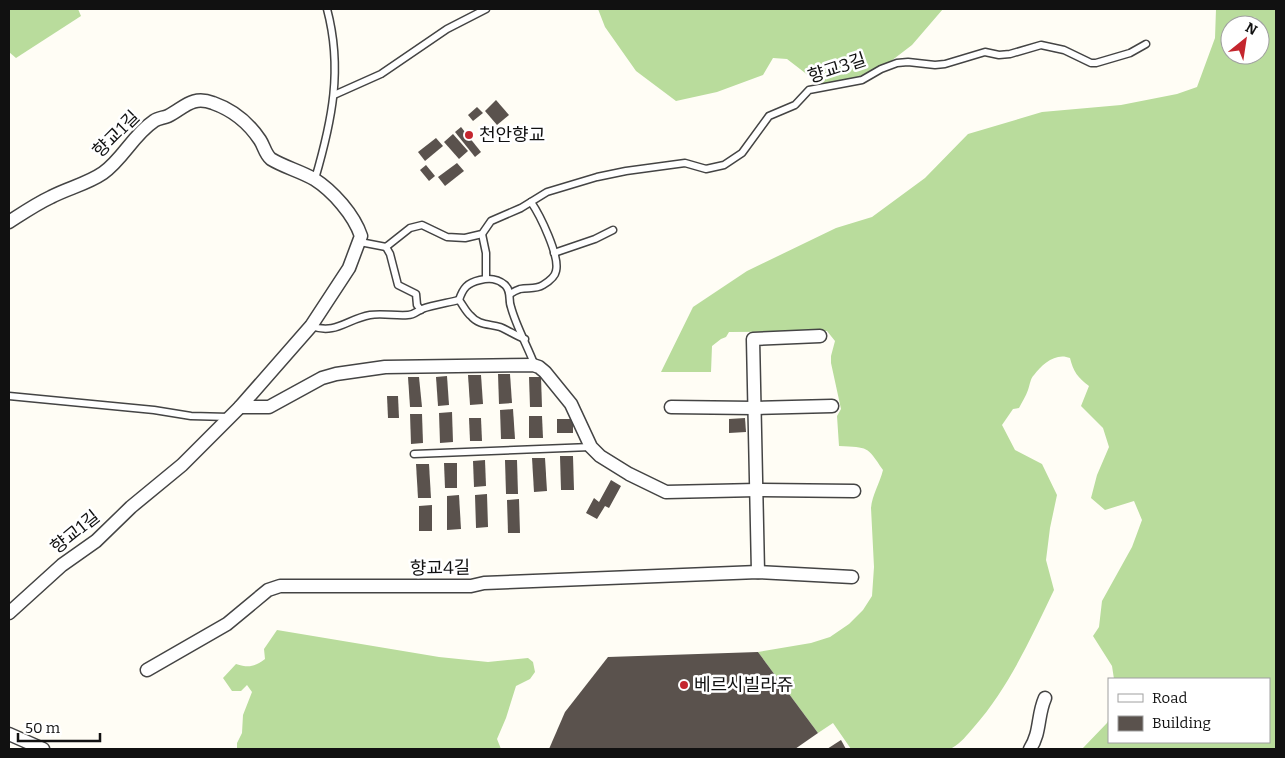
<svg xmlns="http://www.w3.org/2000/svg" width="1285" height="758" font-family="Bitter,'Noto Sans KR',serif">
<style>
.forest{fill:#b9dc9c;fill-rule:evenodd}
.building{fill:#5a524d}
.lines{fill:none;stroke-linecap:round;stroke-linejoin:round}
.lane-casing{stroke:#444;stroke-width:9}
.street-casing{stroke:#444;stroke-width:15}
.lane{stroke:#fff;stroke-width:6}
.street{stroke:#fff;stroke-width:12}
.poi-dot{fill:#c4262e;stroke:#fff;stroke-width:2}
.labels{text-anchor:middle;dominant-baseline:central;stroke-width:5;stroke-linejoin:round;paint-order:stroke}
.street-label{font-size:18px;fill:#111;stroke:#fff}
.poi-label{font-size:18px;fill:#111;stroke:#fff;text-anchor:start}
</style>
<rect width="100%" height="100%" fill="#fffdf5"/>
<g class="forest">
<path d="M 9,9 L 78,9 L 81,16 L 16,58 L 9,52 Z"/>
<path d="M 598,9 L 943,9 L 912,45 L 861,84 L 826,89 L 787,59 L 773,58 L 763,75 L 717,92 L 676,101 L 636,71 L 605,27 Z"/>
<path d="M 1216,9 L 1276,9 L 1276,749 L 1082,749 L 1107,723 L 1109,719 L 1109,742 L 1269,742 L 1269,679 L 1114,679 L 1112,666 L 1093,636 L 1099,627 L 1102,601 L 1132,547 L 1142,520 L 1134,501 L 1105,510 L 1091,498 L 1097,475 L 1109,447 L 1103,428 L 1081,406 L 1089,386 C 1078,378 1073,371 1070,358 C 1056,352 1042,364 1034,375 C 1030,379 1030,385 1028,390 C 1026,396 1022,402 1019,408 L 1013,409 L 1002,425 L 1015,450 L 1042,464 L 1057,495 L 1050,528 L 1046,560 L 1054,590 C 1031,638 1009,687 974,727 C 967,735 961,743 952,748 L 851,749 L 833,723 L 818,733 L 758,652 L 811,643 L 830,637 L 849,624 L 863,610 L 872,596 L 874,567 L 871,508 C 872,495 880,483 883,470 C 866,445 869,448 839,446 L 837,416 L 841,409 L 831,363 L 831,356 L 835,341 L 827,331 L 729,332 L 726,337 L 721,339 L 712,346 L 711,372 L 661,372 L 693,307 L 747,271 L 836,228 L 872,217 L 925,178 L 968,134 L 1042,112 L 1121,105 L 1177,94 L 1197,87 L 1215,38 ZM 1230,25 L 1260,25 L 1260,55 L 1230,55 Z"/>
<path d="M 277,630 L 439,657 L 488,662 L 528,658 L 533,662 L 535,672 L 530,679 L 516,686 L 506,718 L 497,739 L 501,749 L 237,749 L 237,743 L 242,733 L 243,715 L 252,692 L 247,685 L 241,691 L 232,691 L 223,678 L 236,664 C 249,668 254,667 265,659 L 264,649 Z"/>
</g>
<g class="building">
<path d="M 496,100 L 509,115 L 497,125 L 485,111 Z"/>
<path d="M 477,107 L 483,113 L 473,121 L 468,115 Z"/>
<path d="M 496,126 L 501,132 L 492,141 L 486,134 Z"/>
<path d="M 461,127 L 481,152 L 475,157 L 455,132 Z"/>
<path d="M 453,134 L 468,151 L 459,159 L 444,142 Z"/>
<path d="M 436,138 L 443,146 L 425,161 L 418,152 Z"/>
<path d="M 457,163 L 464,171 L 445,186 L 438,177 Z"/>
<path d="M 426,165 L 435,176 L 429,181 L 420,170 Z"/>
<path d="M 498,374 L 510,374 L 512,403 L 499,404 Z"/>
<path d="M 468,375 L 481,375 L 483,404 L 470,405 Z"/>
<path d="M 447,376 L 449,405 L 438,406 L 436,377 Z"/>
<path d="M 408,377 L 419,377 L 422,407 L 410,407 Z"/>
<path d="M 529,377 L 541,377 L 542,407 L 530,407 Z"/>
<path d="M 387,396 L 398,396 L 399,418 L 388,418 Z"/>
<path d="M 513,409 L 515,439 L 501,439 L 500,410 Z"/>
<path d="M 452,412 L 453,442 L 440,443 L 439,413 Z"/>
<path d="M 410,414 L 422,414 L 423,443 L 411,444 Z"/>
<path d="M 529,416 L 542,416 L 543,438 L 529,438 Z"/>
<path d="M 469,418 L 481,418 L 482,441 L 470,441 Z"/>
<path d="M 745,418 L 746,432 L 729,433 L 729,419 Z"/>
<rect x="557" y="419" width="16" height="14"/>
<path d="M 560,456 L 573,456 L 574,490 L 561,490 Z"/>
<path d="M 532,458 L 545,458 L 547,491 L 534,492 Z"/>
<path d="M 485,460 L 486,486 L 474,487 L 473,461 Z"/>
<path d="M 505,460 L 517,460 L 518,494 L 506,494 Z"/>
<path d="M 444,463 L 457,463 L 457,488 L 445,488 Z"/>
<path d="M 416,464 L 429,464 L 431,498 L 418,498 Z"/>
<path d="M 611,480 L 621,486 L 609,508 L 605,506 L 597,519 L 586,513 L 594,498 L 599,502 Z"/>
<path d="M 487,494 L 488,527 L 476,528 L 475,495 Z"/>
<path d="M 459,495 L 461,529 L 447,530 L 447,496 Z"/>
<path d="M 519,499 L 520,533 L 508,533 L 507,500 Z"/>
<path d="M 432,505 L 432,531 L 419,531 L 419,506 Z"/>
<path d="M 758,652 L 818,733 L 795,749 L 549,749 L 565,712 L 608,657 Z"/>
<path d="M 841,740 L 846,749 L 827,749 Z"/>
</g>
<g class="lines">
<g class="lane-casing">
<g id="lane">
<path d="M 334,95 L 381,74 L 447,29 L 486,9"/>
<path d="M 315,179 C 332,121 343,69 327,9"/>
<path d="M 482,234 L 486,253 L 486,278"/>
<path d="M 360,242 L 386,247 L 410,228 L 422,225 L 447,237 L 465,238 L 482,234 L 491,221 L 521,208 L 547,192 L 597,177 L 626,171 L 685,163 L 706,169 L 724,165 L 742,153 L 769,116 L 795,105 L 809,90 L 862,80 L 881,69 L 897,63 L 908,62 L 935,65 L 945,64 L 985,52 L 999,55 L 1010,54 L 1041,45 L 1064,50 L 1091,63 L 1096,63 L 1130,53 L 1146,44"/>
<path d="M 386,247 L 390,254 L 398,285 L 416,294 L 417,305 L 421,310"/>
<path d="M 554,253 L 595,239 L 613,230"/>
<path d="M 510,294 C 513,292 517,290 520,289 C 528,287 535,290 543,285 C 548,282 555,277 556,271 C 560,256 540,215 531,202"/>
<path d="M 459,300 C 463,288 467,283 480,280 C 489,278 497,278 505,285 C 512,292 508,300 511,307 C 516,326 528,347 535,366"/>
<path d="M 311,326 C 336,335 347,319 370,315 C 382,313 395,316 408,315 C 414,315 417,311 422,309 C 433,305 447,303 459,300 C 463,305 466,312 471,316 C 478,325 490,324 500,327 C 508,330 516,336 525,339"/>
<path d="M 9,396 L 154,410 L 191,416 L 229,417"/>
<path d="M 414,454 L 591,447"/>
</g>
</g>
<g class="street-casing">
<g id="street">
<path d="M 9,222 C 23,213 36,204 51,197 C 68,188 87,184 103,173 C 123,159 133,135 154,121 C 158,118 163,118 168,116 C 184,108 192,95 213,103 C 233,110 248,122 260,140 C 264,146 265,154 271,159 C 284,167 300,171 314,179 C 333,191 354,215 361,236 L 349,268 L 311,326 L 240,407 L 182,465 L 131,507 L 96,541 L 62,565 L 9,613"/>
<path d="M 240,407 L 269,407 L 322,378 L 336,374 L 385,367 L 533,365 L 539,367 L 545,372 L 571,404 L 591,447 L 600,456 L 629,474 L 666,492 L 757,490 L 854,491"/>
<path d="M 671,407 L 754,408 L 832,406"/>
<path d="M 758,572 L 753,339 L 820,336"/>
<path d="M 147,670 L 227,624 L 268,590 L 280,586 L 471,586 L 484,583 L 758,572 L 852,577"/>
<path d="M 9,734 L 43,749"/>
<path d="M 1030,749 C 1041,732 1037,716 1045,698"/>
</g>
</g>
<use href="#lane" class="lane"/>
<use href="#street" class="street"/>
</g>
<g class="poi-dot">
<circle cx="469" cy="135" r="5"/>
<circle cx="684" cy="685" r="5"/>
</g>
<g class="labels">
<g class="street-label">
<text transform="translate(837 68) rotate(-18)">향교3길</text>
<text transform="translate(116 134) rotate(-45)">향교1길</text>
<text transform="translate(75 532) rotate(-39)">향교1길</text>
<text transform="translate(440 568) rotate(-1)">향교4길</text>
</g>
<g class="poi-label">
<text x="479" y="135">천안향교</text>
<text x="694" y="685">베르시빌라쥬</text>
</g>
</g>
<rect width="1285" height="758" fill="none" stroke="#111111" stroke-width="20"/>
<rect x="1108" y="678" width="162" height="65" fill="#ffffff" stroke="#a0a0a0"/>
<rect x="1118" y="694" width="25" height="8" fill="#ffffff" stroke="#a0a0a0"/>
<text x="1152" y="703" font-size="15" fill="#111111">Road</text>
<rect x="1118" y="716" width="25" height="15" fill="#5a524d" stroke="#a0a0a0"/>
<text x="1152" y="728" font-size="15" fill="#111111">Building</text>
<g transform="translate(1245 40) rotate(30)"><circle r="24" fill="#ffffff" stroke="#a0a0a0"/>
<path d="M0-4L9 19L0 12L-9 19Z" fill="#c4262e"/>
<text y="-8" font-size="14" font-weight="bold" text-anchor="middle" fill="#111111">N</text>
</g>
<path d="M18 733v8h82v-8" fill="none" stroke="#111111" stroke-width="2.5"/>
<text x="25" y="733" font-size="15" fill="#111111" stroke="#ffffff" stroke-width="4" paint-order="stroke">50 m</text>
</svg>
